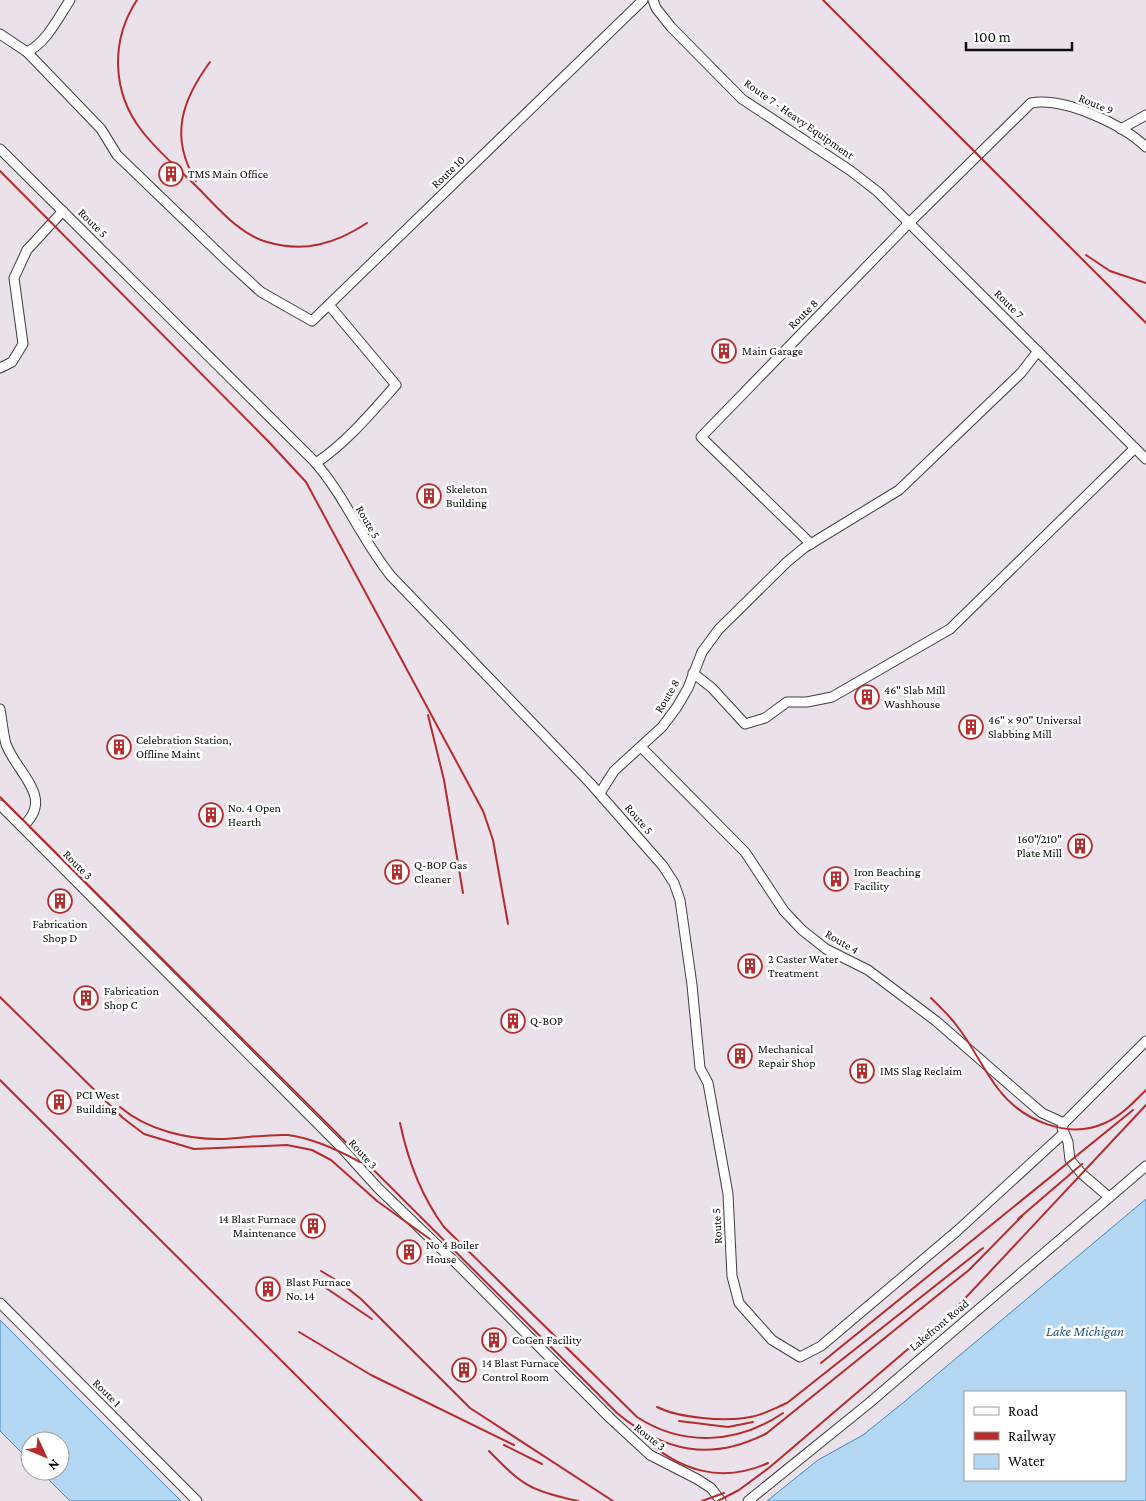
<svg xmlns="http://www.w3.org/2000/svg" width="1146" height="1501" font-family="'Crimson Pro',serif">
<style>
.industrial{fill:#eae1eb}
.water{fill:#b4d8f3;stroke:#3f89c6;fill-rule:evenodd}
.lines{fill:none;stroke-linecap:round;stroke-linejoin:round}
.minor-casing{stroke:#3f3f3f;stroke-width:11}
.minor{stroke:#fff;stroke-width:9}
.rail{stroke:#b52d2c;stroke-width:2}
.labels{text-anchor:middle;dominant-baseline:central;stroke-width:5;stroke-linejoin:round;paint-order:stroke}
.street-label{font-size:12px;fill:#0c0c0c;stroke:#fff}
.poi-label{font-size:12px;fill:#0c0c0c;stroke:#fff;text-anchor:start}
.water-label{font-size:14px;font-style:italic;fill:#1d5b97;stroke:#fff}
</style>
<rect width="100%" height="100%" fill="#fefced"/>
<g class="industrial">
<path d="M 0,0 L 1146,0 L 1146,1199 L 904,1402 L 863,1435 L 818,1460 L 767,1501 L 181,1501 L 0,1320 Z"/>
<path d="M 0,1431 L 30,1461 L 30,1471 L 40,1471 L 70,1501 L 0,1501 Z"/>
</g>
<g class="water">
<path d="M 1146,1199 L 1146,1501 L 767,1501 L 818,1460 L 863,1435 L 904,1402 ZM 965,1392 L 1125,1392 L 1125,1480 L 965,1480 Z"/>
<path d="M 0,1320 L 181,1501 L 70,1501 L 40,1471 L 60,1471 L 60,1441 L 30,1441 L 30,1461 L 0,1431 Z"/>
</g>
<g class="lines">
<g class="minor-casing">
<g id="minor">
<path d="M 653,0 L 656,8 L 671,27 L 742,99 L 851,171 L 878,192 L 1146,459"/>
<path d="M 0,34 L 27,52 C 47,42 58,18 70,0"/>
<path d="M 27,52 L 101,129 L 117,155 L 227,261 L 261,292 L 312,321 L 643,0"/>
<path d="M 1121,129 L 1146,115"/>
<path d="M 0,149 L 313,460 C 344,494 361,539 391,576 L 590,783 L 663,866 L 674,883 L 680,900 L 692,985 L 700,1068 L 708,1083 L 728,1194 L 732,1276 L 739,1303 L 772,1340 L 800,1357 L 821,1346 L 957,1231 L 1064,1133"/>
<path d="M 0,368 L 12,362 L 23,344 L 14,278 L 27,250 L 63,211"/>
<path d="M 316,463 C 347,442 371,413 396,385 L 329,305"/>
<path d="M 811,544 L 701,437 L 909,223 L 1031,103 C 1064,97 1122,124 1146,147"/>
<path d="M 693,673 L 712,688 L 745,724 L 765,718 L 787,702 L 807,702 L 832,697 L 950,629 L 1135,448"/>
<path d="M 0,709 C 2,720 3,733 6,744 C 17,774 56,798 22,827"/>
<path d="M 641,747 L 745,852 L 784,911 L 802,930 L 826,949 L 868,970 L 936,1021 L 1042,1113 L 1064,1123"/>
<path d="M 600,793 L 614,771 L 662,727 L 677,707 L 688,688 L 702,652 L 719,629 L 787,562 L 804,548 L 899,490 L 1021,373 L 1038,351"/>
<path d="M 0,805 L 339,1145 L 378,1188 L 459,1266 L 610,1418 L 650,1455 L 697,1479 L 711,1488 L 721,1501"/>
<path d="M 1109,1197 L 1082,1174 L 1070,1160 L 1068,1142 L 1062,1128 L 1064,1123 L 1146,1041"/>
<path d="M 0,1303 L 197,1501"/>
<path d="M 748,1501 L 868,1404 L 1146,1166"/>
</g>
</g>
<use href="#minor" class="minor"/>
<g class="rail">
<path d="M 137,0 C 110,41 112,93 142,131 C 158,152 180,170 198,188 C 218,208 239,234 267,242 C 304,253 335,244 367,223"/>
<path d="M 823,0 L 1146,323"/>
<path d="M 0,171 L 268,441 L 306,482 L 483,811 L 493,840 L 508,924"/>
<path d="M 196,181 C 169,137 182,100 210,62"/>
<path d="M 1086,255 L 1110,271 L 1146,283"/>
<path d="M 428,715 L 444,780 L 463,893"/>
<path d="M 0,797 L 617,1413 C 664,1452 711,1462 767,1433 L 969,1270 L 1022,1216"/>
<path d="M 0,997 L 123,1118 L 144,1134 L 194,1149 L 287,1145 L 312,1150 L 331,1160 L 377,1201 L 445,1250"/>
<path d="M 931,998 C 940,1007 950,1016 957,1026 C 973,1046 983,1070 999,1090 C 1022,1120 1068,1140 1105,1123 C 1121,1116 1133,1103 1146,1090"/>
<path d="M 0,1080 L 422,1501"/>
<path d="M 120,1107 C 147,1130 188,1140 224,1139 C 245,1138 267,1134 288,1135 C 313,1138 338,1150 360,1162"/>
<path d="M 400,1123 C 408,1161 421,1196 444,1227 L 637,1417 C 683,1447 738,1444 783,1413"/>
<path d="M 1018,1219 L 1082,1164"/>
<path d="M 321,1271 L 341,1283 L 361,1299 L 470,1408 L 613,1501"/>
<path d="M 320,1284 L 372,1319"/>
<path d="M 299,1332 L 371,1375 L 514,1445"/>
<path d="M 821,1363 L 1133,1110"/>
<path d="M 657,1407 C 679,1418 725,1422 750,1417 C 763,1415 775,1408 787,1403 L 983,1248"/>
<path d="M 679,1421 L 728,1427 L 753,1422"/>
<path d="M 643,1437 C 679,1471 722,1484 768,1463"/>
<path d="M 504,1445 L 542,1464"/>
<path d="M 489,1451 C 523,1486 531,1491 578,1501"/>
<path d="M 702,1501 L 724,1493"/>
<path d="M 718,1501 L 739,1490 L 770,1467 L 956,1308 L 1146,1105"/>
</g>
</g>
<defs>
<g id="building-ring" transform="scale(1.25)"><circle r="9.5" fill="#fff" stroke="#b52d2c" stroke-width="1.5"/><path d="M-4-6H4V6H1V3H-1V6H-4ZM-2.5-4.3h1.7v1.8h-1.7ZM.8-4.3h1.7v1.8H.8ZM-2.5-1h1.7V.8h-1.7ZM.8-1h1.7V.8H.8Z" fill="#b52d2c"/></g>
</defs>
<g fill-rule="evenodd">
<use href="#building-ring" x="171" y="174"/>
<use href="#building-ring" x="724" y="351"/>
<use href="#building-ring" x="429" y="496"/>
<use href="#building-ring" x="867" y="697"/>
<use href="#building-ring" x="971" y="727"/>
<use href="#building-ring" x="119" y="747"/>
<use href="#building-ring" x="211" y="815"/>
<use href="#building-ring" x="1080" y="846"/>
<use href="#building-ring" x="397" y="872"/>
<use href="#building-ring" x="836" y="879"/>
<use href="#building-ring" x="60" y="901"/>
<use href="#building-ring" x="750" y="966"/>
<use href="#building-ring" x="86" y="998"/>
<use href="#building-ring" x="513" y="1021"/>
<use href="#building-ring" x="740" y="1056"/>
<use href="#building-ring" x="862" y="1071"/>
<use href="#building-ring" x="59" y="1102"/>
<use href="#building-ring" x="313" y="1226"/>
<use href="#building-ring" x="409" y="1252"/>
<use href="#building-ring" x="268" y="1289"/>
<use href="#building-ring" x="494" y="1340"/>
<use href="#building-ring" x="464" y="1370"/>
</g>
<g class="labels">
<g class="street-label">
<text transform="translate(1096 104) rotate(22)">Route 9</text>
<text transform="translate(799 119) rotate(35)">Route 7 - Heavy Equipment</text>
<text transform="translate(448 172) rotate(-44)">Route 10</text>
<text transform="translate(93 223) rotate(45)">Route 5</text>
<text transform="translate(1009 304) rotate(45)">Route 7</text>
<text transform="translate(803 314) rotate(-45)">Route 8</text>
<text transform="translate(368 522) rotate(60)">Route 5</text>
<text transform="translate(667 696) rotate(-59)">Route 8</text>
<text transform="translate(639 819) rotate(49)">Route 5</text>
<text transform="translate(78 865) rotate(45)">Route 3</text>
<text transform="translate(842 942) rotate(30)">Route 4</text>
<text transform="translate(363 1154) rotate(48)">Route 3</text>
<text transform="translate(717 1226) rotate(-93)">Route 5</text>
<text transform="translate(939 1325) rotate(-40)">Lakefront Road</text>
<text transform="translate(107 1393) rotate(45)">Route 1</text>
<text transform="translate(650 1437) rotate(39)">Route 3</text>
</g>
<g class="poi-label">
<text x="188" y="174">TMS Main Office</text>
<text x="742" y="351">Main Garage</text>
<text x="446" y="489">Skeleton<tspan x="446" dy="14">Building</tspan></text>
<text x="884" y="690">46" Slab Mill<tspan x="884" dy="14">Washhouse</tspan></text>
<text x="988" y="720">46" × 90" Universal<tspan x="988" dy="14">Slabbing Mill</tspan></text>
<text x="136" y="740">Celebration Station,<tspan x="136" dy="14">Offline Maint</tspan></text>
<text x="228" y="808">No. 4 Open<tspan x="228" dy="14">Hearth</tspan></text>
<text x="1062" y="839" text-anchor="end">160"/210"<tspan x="1062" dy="14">Plate Mill</tspan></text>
<text x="414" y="865">Q-BOP Gas<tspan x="414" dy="14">Cleaner</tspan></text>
<text x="854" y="872">Iron Beaching<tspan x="854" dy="14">Facility</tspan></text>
<text x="60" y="924" text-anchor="middle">Fabrication<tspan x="60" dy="14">Shop D</tspan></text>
<text x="768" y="959">2 Caster Water<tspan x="768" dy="14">Treatment</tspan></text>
<text x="104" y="991">Fabrication<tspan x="104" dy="14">Shop C</tspan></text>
<text x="530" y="1021">Q-BOP</text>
<text x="758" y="1049">Mechanical<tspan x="758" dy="14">Repair Shop</tspan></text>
<text x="880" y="1071">IMS Slag Reclaim</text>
<text x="76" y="1095">PCI West<tspan x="76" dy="14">Building</tspan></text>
<text x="296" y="1219" text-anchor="end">14 Blast Furnace<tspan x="296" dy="14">Maintenance</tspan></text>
<text x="426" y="1245">No 4 Boiler<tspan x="426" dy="14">House</tspan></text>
<text x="286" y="1282">Blast Furnace<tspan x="286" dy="14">No. 14</tspan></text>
<text x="512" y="1340">CoGen Facility</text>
<text x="482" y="1363">14 Blast Furnace<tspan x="482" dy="14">Control Room</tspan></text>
</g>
<g class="water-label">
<text x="1085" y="1331">Lake Michigan</text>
</g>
</g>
<rect x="964" y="1391" width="162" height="90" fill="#ffffff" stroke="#9e9e9e"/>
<rect x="974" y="1407" width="25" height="8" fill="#ffffff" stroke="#9e9e9e"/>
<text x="1008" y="1416" font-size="15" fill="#0c0c0c">Road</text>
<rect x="974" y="1432" width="25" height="8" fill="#b52d2c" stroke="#9e9e9e"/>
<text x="1008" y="1441" font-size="15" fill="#0c0c0c">Railway</text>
<rect x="974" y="1454" width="25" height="15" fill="#b4d8f3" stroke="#9e9e9e"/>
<text x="1008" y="1466" font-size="15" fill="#0c0c0c">Water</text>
<g transform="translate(45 1456) rotate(134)"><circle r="24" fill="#ffffff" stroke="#9e9e9e"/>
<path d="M0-4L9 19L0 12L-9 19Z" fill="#b52d2c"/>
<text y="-8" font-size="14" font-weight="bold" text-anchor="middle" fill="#0c0c0c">N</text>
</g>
<path d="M966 42v8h106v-8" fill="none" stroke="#0c0c0c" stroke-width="2.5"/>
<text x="974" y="42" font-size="15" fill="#0c0c0c" stroke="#ffffff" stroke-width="4" paint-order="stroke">100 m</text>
</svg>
